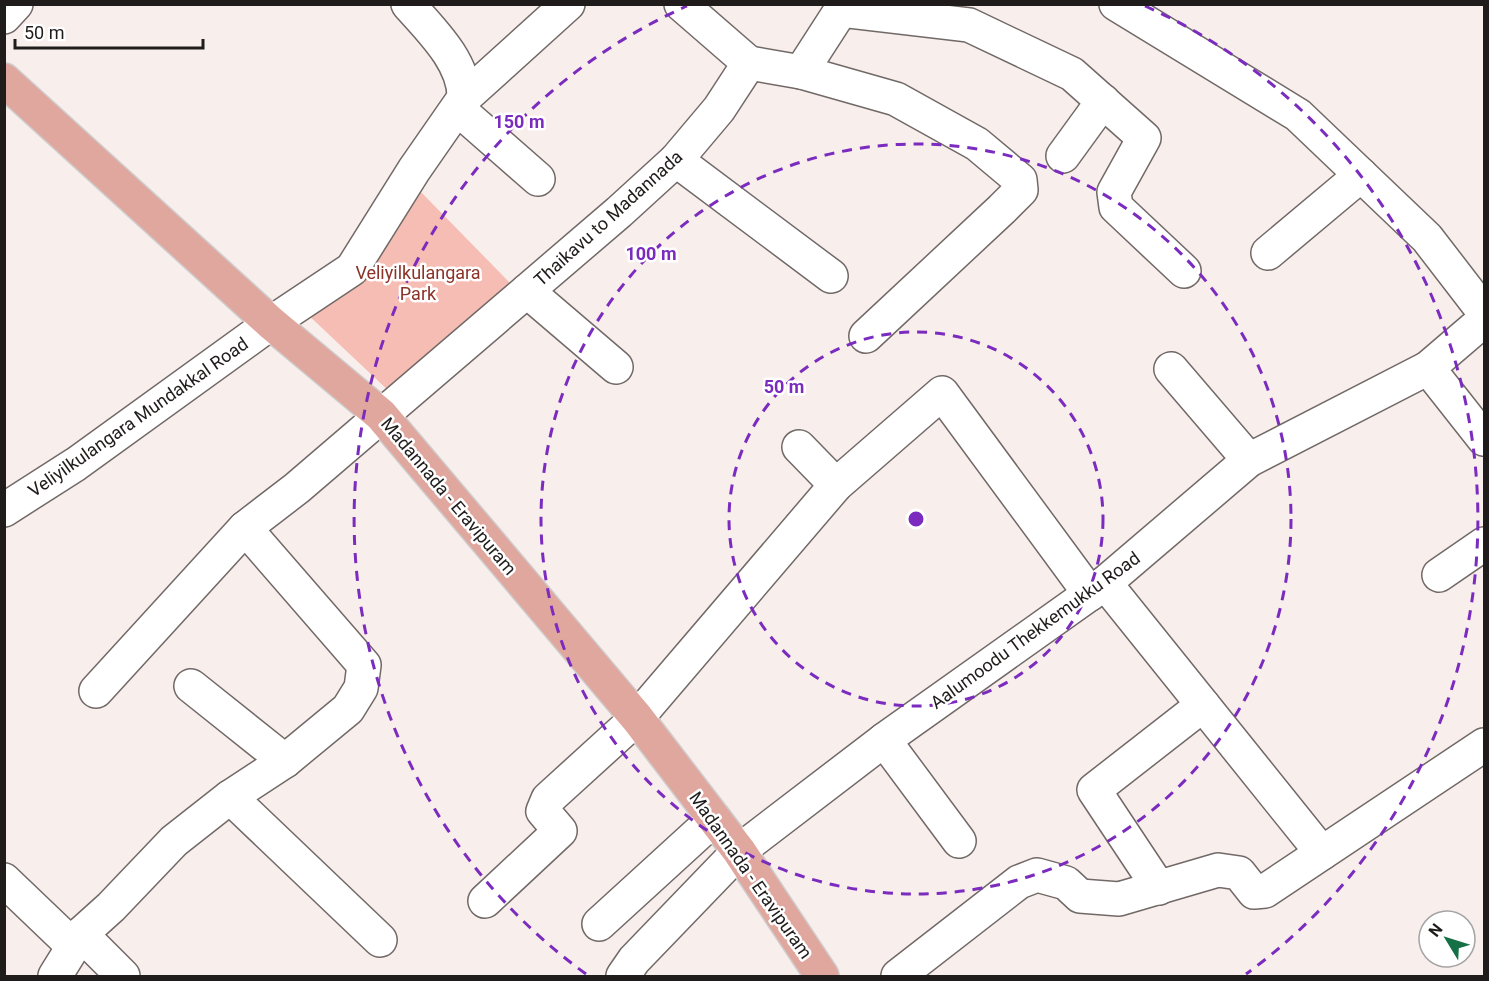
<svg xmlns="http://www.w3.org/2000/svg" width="1489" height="981" font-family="Roboto,sans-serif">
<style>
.green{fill:#f5bdb3}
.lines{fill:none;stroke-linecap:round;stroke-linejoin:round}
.minor-casing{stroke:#716967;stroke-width:36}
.major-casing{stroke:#cecdcd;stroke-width:36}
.minor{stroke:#fff;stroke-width:33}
.major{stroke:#e0a79f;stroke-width:33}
.ring{fill:none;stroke:#7b2cbf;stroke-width:3;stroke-dasharray:10 8}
.labels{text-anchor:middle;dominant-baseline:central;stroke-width:5;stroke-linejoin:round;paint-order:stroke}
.street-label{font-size:18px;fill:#1f1c1b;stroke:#fff}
.park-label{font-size:18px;fill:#8a3227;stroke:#fff}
.centre{fill:#7b2cbf;stroke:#fff;stroke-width:3}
.ring-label{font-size:18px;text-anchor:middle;font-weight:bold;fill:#7b2cbf;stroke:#fff;stroke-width:5;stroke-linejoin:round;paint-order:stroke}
</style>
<rect width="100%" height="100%" fill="#f8eeec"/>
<path class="green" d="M 416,187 L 514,287 L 391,393 L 304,311 Z"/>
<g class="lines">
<g class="minor-casing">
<g id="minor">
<path d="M 1116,4 L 1298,115 L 1427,238 L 1484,312"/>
<path d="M 4,17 L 16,4"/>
<path d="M 749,63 L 801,72 L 841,10 L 969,25 L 1072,74 L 1144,138 L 1114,192 L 1116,207 L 1184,271"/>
<path d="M 801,72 L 896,99 L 977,144 L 1020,180 L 1021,190 L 1002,209 L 866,336"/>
<path d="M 464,98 L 568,4"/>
<path d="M 458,109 L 538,179"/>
<path d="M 1063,156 L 1103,101"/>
<path d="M 676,160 L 831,276"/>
<path d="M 1268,253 L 1361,175"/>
<path d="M 527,291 L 616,367"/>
<path d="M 1428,368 L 1484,439"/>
<path d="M 1171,369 L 1249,460"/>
<path d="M 799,447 L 836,485"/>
<path d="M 4,510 L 76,464 L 271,323 L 352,269 L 414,170 L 464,98 C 465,62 430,29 408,4"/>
<path d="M 1439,575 L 1484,544"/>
<path d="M 1105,583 L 1322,853"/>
<path d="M 191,686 L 285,761"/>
<path d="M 96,691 L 245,528"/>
<path d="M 884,740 L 959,841"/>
<path d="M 230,797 L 380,940"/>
<path d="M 4,880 L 72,945"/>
<path d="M 1159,888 L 1094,790 L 1203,705"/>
<path d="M 485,901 L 560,831 L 543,811 L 548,799 L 637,718 L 836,485 L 942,393 L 1090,594"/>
<path d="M 599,924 L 714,819"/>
<path d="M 81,934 L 123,976"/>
<path d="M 55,976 L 81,934 L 111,907 L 174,841 L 230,797 L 285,761 L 348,709 L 361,688 L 364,665 L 245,528 L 297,488 L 619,212 L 676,160 L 719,109 L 749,63 L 681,4"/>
<path d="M 623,976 L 634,960 L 739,851 L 884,740 L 1105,583 L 1249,460 L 1428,368 L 1484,320"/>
<path d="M 898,976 L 1019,882 L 1037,875 L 1066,883 L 1080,896 L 1119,899 L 1218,870 L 1239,873 L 1254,892 L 1265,891 L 1484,745"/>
</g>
</g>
<g class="major-casing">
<path id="major" d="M 4,80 L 271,323 L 381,415 L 637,718 L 739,851 L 822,976"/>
</g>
<use href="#minor" class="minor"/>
<use href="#major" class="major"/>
</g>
<g class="ring">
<circle cx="916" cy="519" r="187"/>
<circle cx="916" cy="519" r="375"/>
<path d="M586 974A562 562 0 0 1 687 6M1145 6A562 562 0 0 1 1246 974"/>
</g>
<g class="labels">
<g class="street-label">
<text transform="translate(608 218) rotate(-42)">Thaikavu to Madannada</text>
<text transform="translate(138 417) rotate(-35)">Veliyilkulangara Mundakkal Road</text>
<text transform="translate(449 496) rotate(50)">Madannada - Eravipuram</text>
<text transform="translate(1035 630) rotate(-36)">Aalumoodu Thekkemukku Road</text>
<text transform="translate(751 875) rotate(55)">Madannada - Eravipuram</text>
</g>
<g class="park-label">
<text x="418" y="272">Veliyilkulangara<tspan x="418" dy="21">Park</tspan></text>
</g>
</g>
<circle cx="916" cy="519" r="9" class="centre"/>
<g class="ring-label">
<text x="519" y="128">150 m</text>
<text x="651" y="260">100 m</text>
<text x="784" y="393">50 m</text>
</g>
<rect width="1489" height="981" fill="none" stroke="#1f1c1b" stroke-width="12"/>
<g transform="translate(1447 939) rotate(308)"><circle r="28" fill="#ffffff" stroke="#a5a4a4" stroke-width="1.5"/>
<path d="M0-4.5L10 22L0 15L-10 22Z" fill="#157145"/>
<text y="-9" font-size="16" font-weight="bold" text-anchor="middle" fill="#1f1c1b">N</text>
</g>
<path d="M15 39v9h188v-9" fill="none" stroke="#1f1c1b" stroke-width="3"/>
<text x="24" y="39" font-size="18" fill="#1f1c1b" stroke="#ffffff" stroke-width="4.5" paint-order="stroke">50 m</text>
</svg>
